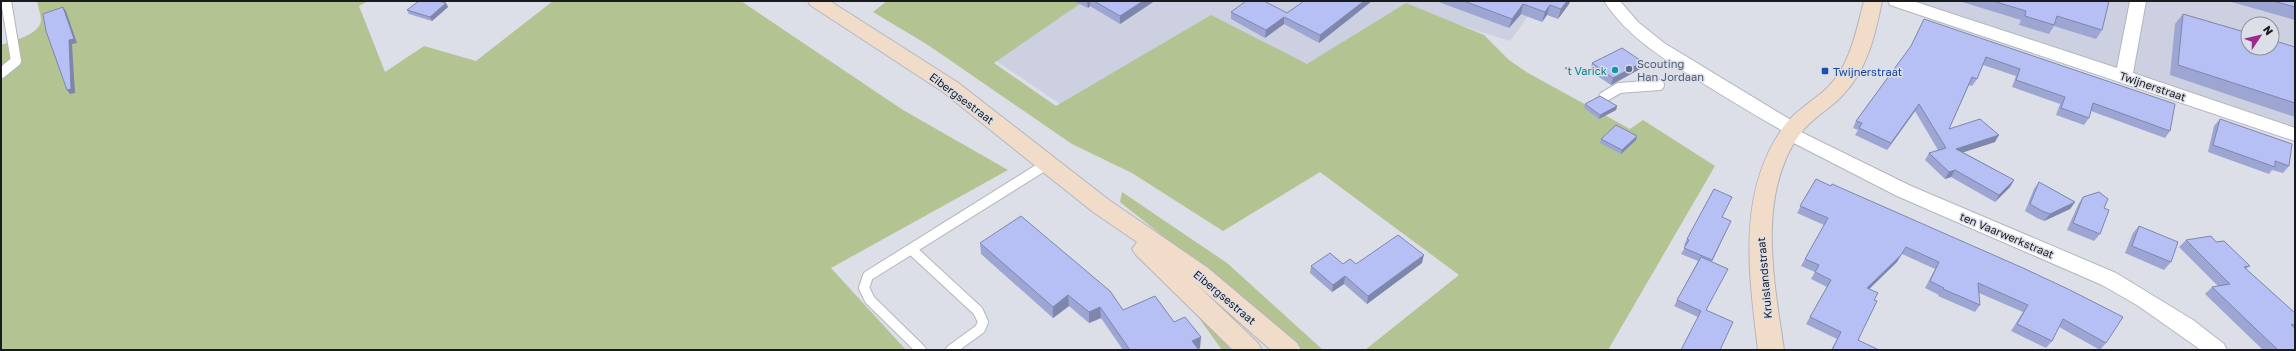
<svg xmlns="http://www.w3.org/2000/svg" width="2296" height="351" font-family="'Golos Text',sans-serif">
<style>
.built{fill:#ccd0e0;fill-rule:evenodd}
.green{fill:#b4c392}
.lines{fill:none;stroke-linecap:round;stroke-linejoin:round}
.lane-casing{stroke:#b4b6bf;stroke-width:12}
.street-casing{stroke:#b4b6bf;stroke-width:2}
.secondary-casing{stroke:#b4b6bf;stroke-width:2}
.lane{stroke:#fff;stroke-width:10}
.street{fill:#fff;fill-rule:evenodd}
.secondary{fill:#f1dcc9;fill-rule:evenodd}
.wall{fill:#9da5d3}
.shaded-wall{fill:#7f86ac}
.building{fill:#b6c0f5;stroke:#7f86ac}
.service-dot{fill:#5c6f8a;stroke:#dcdee8;stroke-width:1.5}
.culture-dot{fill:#0f9aa8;stroke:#dcdee8;stroke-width:1.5}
.transit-dot{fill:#1a4fb4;stroke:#dcdee8;stroke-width:1.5}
.labels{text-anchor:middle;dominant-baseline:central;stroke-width:3;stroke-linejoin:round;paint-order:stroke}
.service-label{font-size:11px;fill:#4e5e75;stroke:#dcdee8;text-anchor:start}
.culture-label{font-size:11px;fill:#0d838f;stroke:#dcdee8;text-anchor:end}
.transit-label{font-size:11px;fill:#164399;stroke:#dcdee8;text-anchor:start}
.street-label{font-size:11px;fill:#191a1d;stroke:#dcdee8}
</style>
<rect width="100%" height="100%" fill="#dcdee8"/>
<g class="built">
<path d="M 902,1 L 1539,1 L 1510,41 L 1425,14 L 1161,172 L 918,8 Z"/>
<path d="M 1898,1 L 2295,1 L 2295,134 ZM 2248,24 L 2272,24 L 2272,48 L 2248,48 Z"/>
</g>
<g class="green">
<path d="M 37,1 L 368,1 L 359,6 L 385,72 L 424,46 L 476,61 L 553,1 L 741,1 L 903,110 L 1008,170 L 831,268 L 906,350 L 1,350 L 1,45 C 12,41 40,35 41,20 C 41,15 38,7 37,1 Z"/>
<path d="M 887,1 L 1084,1 L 994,63 L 1056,106 L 1211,15 L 1307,64 L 1406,3 L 1484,35 L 1509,60 L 1528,73 L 1630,129 L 1643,120 L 1715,166 L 1608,350 L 1365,350 L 1459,275 L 1320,172 L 1223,231 L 1132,173 L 1072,144 L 928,45 L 873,12 Z"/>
<path d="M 1122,192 L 1227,263 L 1323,350 L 1299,350 L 1247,303 L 1120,202 Z"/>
<path d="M 1186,300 L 1238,350 L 1222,350 Z"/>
</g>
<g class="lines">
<g class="lane-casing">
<g id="lane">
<path d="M 1,73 L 16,61 L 6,1"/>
<path d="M 1604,97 L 1619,88 L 1659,85"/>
<path d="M 911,249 L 978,311 L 983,322 L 980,329 L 951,350"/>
<path d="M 921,350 L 870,300 L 864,288 L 868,276 L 1047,164"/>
</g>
</g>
<g class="street-casing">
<g id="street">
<path d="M 1604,1 L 1620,1 L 1638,22 L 1664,43 L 1799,125 L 1802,129 L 1801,132 L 1911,186 L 2116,273 L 2193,320 L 2224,344 L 2227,350 L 2201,350 L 2137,305 L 2102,285 L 1897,196 L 1784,138 L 1781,134 L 1783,131 C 1756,116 1730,100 1704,84 C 1666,60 1629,39 1604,1 Z"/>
<path d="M 1888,1 L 1913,1 L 2117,68 L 2130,1 L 2146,1 L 2133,73 L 2295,128 L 2295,141 L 1890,5 Z"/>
</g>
</g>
<g class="secondary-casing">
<g id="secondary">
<path d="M 808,1 L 830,1 L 957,82 L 1109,200 L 1208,268 L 1297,343 L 1301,350 L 1271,350 L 1195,283 L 1258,343 L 1262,350 L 1233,350 L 1136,255 L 1132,249 L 1137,242 L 1093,212 L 943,92 L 810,5 Z"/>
<path d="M 1864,1 L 1882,1 C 1875,36 1867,71 1841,97 C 1828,110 1811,119 1800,134 C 1756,195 1774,281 1784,350 L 1758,350 C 1749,274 1736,191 1785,125 C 1796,110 1813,101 1826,89 C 1850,66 1856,32 1864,1 Z"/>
</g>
</g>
<use href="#lane" class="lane"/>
<use href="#street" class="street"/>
<use href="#secondary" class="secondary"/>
</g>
<g class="wall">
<path d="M 1073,1 L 1153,1 L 1153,2 L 1120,24 L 1090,6 L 1088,8 Z"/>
<path d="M 1372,1 L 1319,43 L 1284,24 L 1265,38 L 1231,19 L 1231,12 L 1287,13 Z"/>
<path d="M 1436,1 L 1570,1 L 1569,4 L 1558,19 L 1547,15 L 1542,22 L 1521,14 L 1509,28 Z"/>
<path d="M 1959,1 L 2109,1 L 2102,30 L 2096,39 L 2054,26 L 2049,34 L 2019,25 L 2021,20 Z"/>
<path d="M 2228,1 L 2295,1 L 2295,20 Z"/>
<path d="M 446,3 L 448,7 L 432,21 L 409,14 L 407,10 Z"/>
<path d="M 2183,14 L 2295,47 L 2295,117 L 2170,75 L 2175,24 Z"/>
<path d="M 1924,19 L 2170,131 L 2165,138 L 2091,111 L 2089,118 L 2084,125 L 2056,115 L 2060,104 L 2012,87 L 2016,76 L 1983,65 L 1977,79 L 1972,86 L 1969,85 L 1949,129 L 1995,142 L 1963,152 L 2014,180 L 2010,187 L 1995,202 L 1951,177 L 1945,179 L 1925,160 L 1929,153 L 1938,150 L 1915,111 L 1887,150 L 1855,135 L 1858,130 L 1853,128 L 1856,121 L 1910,48 Z"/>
<path d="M 1643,62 L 1640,69 L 1611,85 L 1590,71 L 1592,63 Z"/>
<path d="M 1585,104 L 1617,106 L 1616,110 L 1599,119 L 1584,108 Z"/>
<path d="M 2220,119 L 2289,166 L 2283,173 L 2272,170 L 2269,174 L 2208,152 L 2214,126 Z"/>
<path d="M 1601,139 L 1636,140 L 1621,154 L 1600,143 Z"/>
<path d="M 1816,179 L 2106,343 L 2100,350 L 2059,327 L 2052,341 L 2046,348 L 2011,331 L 2023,312 L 1979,293 L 1980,305 L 1975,312 L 1938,296 L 1939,295 L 1925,288 L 1935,269 L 1902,254 L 1897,262 L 1869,289 L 1874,300 L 1858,340 L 1879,350 L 1831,350 L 1837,339 L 1806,324 L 1827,287 L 1811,279 L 1815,272 L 1801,266 L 1824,225 L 1797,213 Z"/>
<path d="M 2039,182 L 2075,202 L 2070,209 L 2044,221 L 2037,218 L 2025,211 L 2034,189 Z"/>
<path d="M 2083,197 L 2104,208 L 2100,234 L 2094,241 L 2067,230 L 2078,205 Z"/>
<path d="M 1722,217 L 1731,221 L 1712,262 L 1728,269 L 1698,317 L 1674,306 L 1698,261 L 1681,254 L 1686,246 L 1684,245 L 1687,239 Z"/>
<path d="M 2139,226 L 2171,262 L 2164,270 L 2125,253 L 2133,233 Z"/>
<path d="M 2186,240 L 2216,242 L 2250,266 L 2246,269 L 2295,313 L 2295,350 L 2263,350 L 2205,294 L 2212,287 L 2218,286 L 2179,247 Z"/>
<path d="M 980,243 L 1123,310 L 1174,322 L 1200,348 L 1198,349 L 1199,350 L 1123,350 L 1101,318 L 1089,323 L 1069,306 L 1053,318 L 981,254 Z"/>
<path d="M 1422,263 L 1367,304 L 1344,284 L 1332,292 L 1310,273 L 1311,266 L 1343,264 Z"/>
</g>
<g class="shaded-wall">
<path d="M 1087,1 L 1090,1 L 1090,6 L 1088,8 Z"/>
<path d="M 1143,1 L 1153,1 L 1153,2 L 1120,24 L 1120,16 Z"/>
<path d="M 1364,1 L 1372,1 L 1319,43 L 1320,35 Z"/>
<path d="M 1567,1 L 1570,1 L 1569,4 L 1558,19 L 1561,9 Z"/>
<path d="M 446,3 L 448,7 L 432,21 L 430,17 Z"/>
<path d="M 1523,4 L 1521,14 L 1509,28 L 1512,19 Z"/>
<path d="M 1550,5 L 1547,15 L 1542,22 L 1545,12 Z"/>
<path d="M 63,7 L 66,11 L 77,43 L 72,44 L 75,93 L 70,94 L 67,90 L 69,40 Z"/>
<path d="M 1284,17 L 1284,24 L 1265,38 L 1266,30 Z"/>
<path d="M 1643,62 L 1640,69 L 1611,85 L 1613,78 Z"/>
<path d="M 1919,104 L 1915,111 L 1887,150 L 1891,143 Z"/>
<path d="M 1617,106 L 1616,110 L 1599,119 L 1600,115 Z"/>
<path d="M 1999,135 L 1995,142 L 1952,156 L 1956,149 Z"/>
<path d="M 1637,136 L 1636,140 L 1621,154 L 1622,150 Z"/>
<path d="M 1955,170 L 1951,177 L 1945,179 L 1949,172 Z"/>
<path d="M 2014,180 L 2010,187 L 1995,202 L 1999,195 Z"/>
<path d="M 2075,202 L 2070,209 L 2044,221 L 2050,214 Z"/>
<path d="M 1424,255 L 1422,263 L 1367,304 L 1368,296 Z"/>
<path d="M 1901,255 L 1897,262 L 1863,295 L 1867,288 Z"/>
<path d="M 1345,276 L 1344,284 L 1332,292 L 1333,285 Z"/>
<path d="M 1068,295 L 1069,306 L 1053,318 L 1053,307 Z"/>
<path d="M 1100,307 L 1101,318 L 1089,323 L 1089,312 Z"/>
<path d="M 1201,337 L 1200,348 L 1197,350 L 1192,341 Z"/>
</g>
<g class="building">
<path d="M 419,1 L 438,1 L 446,3 L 430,17 L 407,10 Z"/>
<path d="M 1094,1 L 1143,1 L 1120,16 Z"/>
<path d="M 1246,1 L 1264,1 L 1287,13 L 1304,1 L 1364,1 L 1320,35 L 1284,17 L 1266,30 L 1231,12 Z"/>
<path d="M 1464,1 L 1567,1 L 1561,9 L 1550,5 L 1545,12 L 1523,4 L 1512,19 Z"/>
<path d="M 1993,1 L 2109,1 L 2102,30 L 2057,16 L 2054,25 L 2025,16 L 2026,11 Z"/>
<path d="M 2273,1 L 2295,1 L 2295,7 Z"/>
<path d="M 63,7 L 74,39 L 69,40 L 71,89 L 67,90 L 46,31 L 43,14 Z"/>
<path d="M 2183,14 L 2248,33 L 2248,48 L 2272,48 L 2272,40 L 2295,47 L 2295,103 L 2178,65 Z"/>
<path d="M 1924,19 L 2175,104 L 2170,131 L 2093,103 L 2089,118 L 2061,108 L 2065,97 L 2016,80 L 2020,69 L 1986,57 L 1977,79 L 1972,77 L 1949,129 L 1980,119 L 1999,135 L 1956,149 L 2014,180 L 1999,195 L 1955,170 L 1949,172 L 1929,153 L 1946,148 L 1919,104 L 1891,143 L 1859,128 L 1862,123 L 1856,121 L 1911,46 Z"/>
<path d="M 1622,48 L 1643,62 L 1613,78 L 1592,63 Z"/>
<path d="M 1600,96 L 1617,106 L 1600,115 L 1585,104 Z"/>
<path d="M 2220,119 L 2292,144 L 2289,166 L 2275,161 L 2275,167 L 2213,145 Z"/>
<path d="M 1616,125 L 1637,136 L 1622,150 L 1601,139 Z"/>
<path d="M 1816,179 L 1831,186 L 1832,184 L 2023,268 L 2070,290 L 2123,317 L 2106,343 L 2063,319 L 2052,341 L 2017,324 L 2028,305 L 1978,283 L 1980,305 L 1943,289 L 1944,288 L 1930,281 L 1939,262 L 1906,247 L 1901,255 L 1867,288 L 1878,293 L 1874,300 L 1877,301 L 1858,340 L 1879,350 L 1832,350 L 1841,332 L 1810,317 L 1831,280 L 1815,272 L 1819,265 L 1805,259 L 1828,218 L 1800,206 Z"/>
<path d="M 2039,182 L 2075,202 L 2050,214 L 2042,211 L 2030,204 Z"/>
<path d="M 1714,189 L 1732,197 L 1722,217 L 1731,221 L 1712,260 L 1684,248 L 1689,240 L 1687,239 Z"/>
<path d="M 2099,192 L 2108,199 L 2104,208 L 2109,210 L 2100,234 L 2073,223 L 2083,197 Z"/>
<path d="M 1021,216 L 1110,291 L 1123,310 L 1155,296 L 1174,322 L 1185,317 L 1201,337 L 1192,341 L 1199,350 L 1130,350 L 1100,307 L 1089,312 L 1068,295 L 1053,307 L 980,243 Z"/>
<path d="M 2139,226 L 2178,242 L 2171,262 L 2132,246 Z"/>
<path d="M 1398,235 L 1424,255 L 1368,296 L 1345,276 L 1333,285 L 1311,266 L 1330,253 L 1343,264 L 1350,259 L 1356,264 Z"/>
<path d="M 2211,236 L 2216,242 L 2224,241 L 2250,266 L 2244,267 L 2295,313 L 2295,324 L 2291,325 L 2295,328 L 2295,350 L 2278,350 L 2212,287 L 2230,284 L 2186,240 Z"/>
<path d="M 1701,257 L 1728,269 L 1706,310 L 1733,322 L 1720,350 L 1681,350 L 1701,311 L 1677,300 Z"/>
</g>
<circle class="service-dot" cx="1629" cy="69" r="4"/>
<circle class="culture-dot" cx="1615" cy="70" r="4"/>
<rect class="transit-dot" x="1821" y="67" width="8" height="8" rx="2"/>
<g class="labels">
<g class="service-label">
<text x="1637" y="63">Scouting<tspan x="1637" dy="13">Han Jordaan</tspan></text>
</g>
<g class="culture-label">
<text x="1607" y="70">'t Varick</text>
</g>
<g class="transit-label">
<text x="1833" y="71">Twijnerstraat</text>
</g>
<g class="street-label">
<text transform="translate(2153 86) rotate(19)">Twijnerstraat</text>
<text transform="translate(962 98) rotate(37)">Eibergsestraat</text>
<text transform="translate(2007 235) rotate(23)">ten Vaarwerkstraat</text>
<text transform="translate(1764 278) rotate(-95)">Kruislandstraat</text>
<text transform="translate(1225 297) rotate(40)">Eibergsestraat</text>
</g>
</g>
<rect width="2296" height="351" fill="none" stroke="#191a1d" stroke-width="4"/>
<g transform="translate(2260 36) rotate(55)"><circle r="19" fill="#dcdee8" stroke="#8e9097"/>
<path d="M0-3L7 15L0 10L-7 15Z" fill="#9c2b8a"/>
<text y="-6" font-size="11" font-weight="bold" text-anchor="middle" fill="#191a1d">N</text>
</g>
</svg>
